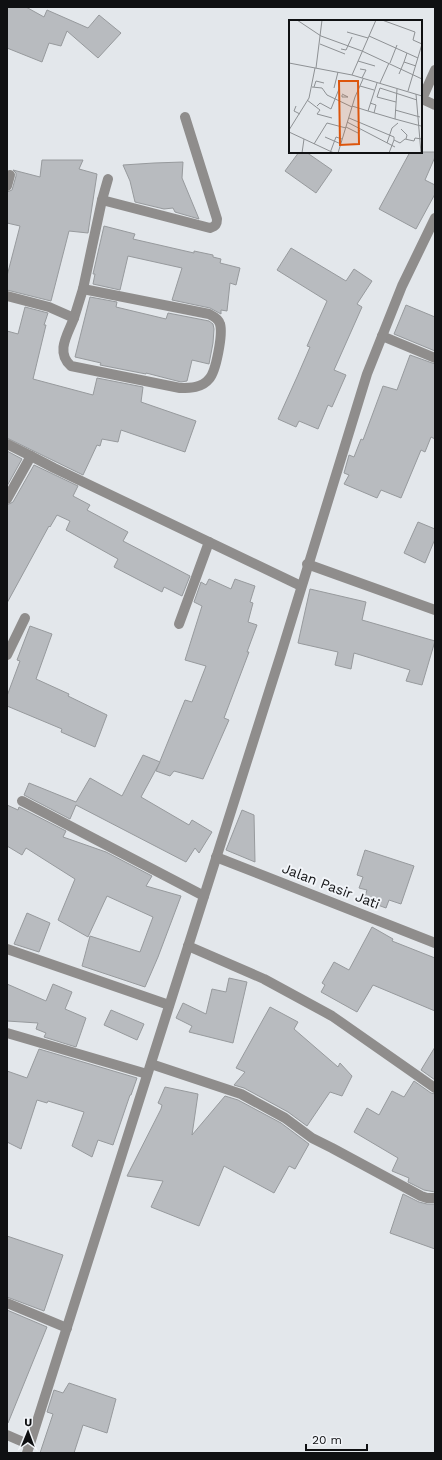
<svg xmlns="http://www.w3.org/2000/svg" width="442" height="1460" font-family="'Work Sans',sans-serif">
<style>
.building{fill:#b8bbbf;stroke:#979a9d}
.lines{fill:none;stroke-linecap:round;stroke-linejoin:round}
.minor{stroke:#8f8d8c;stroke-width:10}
.labels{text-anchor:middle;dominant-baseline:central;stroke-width:4;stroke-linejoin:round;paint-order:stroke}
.street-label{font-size:14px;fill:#0f1012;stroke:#f1f4f8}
.inset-road{fill:none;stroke:#8e9194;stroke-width:1}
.view{fill:#dd550c;fill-opacity:0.15;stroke:#dd550c;stroke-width:2}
.inset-edge{fill:none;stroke:#0f1012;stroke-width:2}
</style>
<rect width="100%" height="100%" fill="#e3e7eb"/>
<g class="building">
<path d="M 7,7 L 26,7 L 44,17 L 47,10 L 88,28 L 99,15 L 121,33 L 98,58 L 67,31 L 61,46 L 49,43 L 42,62 L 7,48 Z"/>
<path d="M 299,152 L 306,152 L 332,170 L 316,193 L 285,171 Z"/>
<path d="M 410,152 L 435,152 L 435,157 L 425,180 L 435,185 L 435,194 L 416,229 L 379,209 Z"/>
<path d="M 42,160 L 83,160 L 79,169 L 97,174 L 88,233 L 69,231 L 51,301 L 7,290 L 7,276 L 20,226 L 7,223 L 7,192 L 12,190 L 16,176 L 16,173 L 13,170 L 40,177 Z"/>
<path d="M 183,162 L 182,178 L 199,219 L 175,212 L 173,208 L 164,209 L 135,202 L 130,181 L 123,165 L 154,163 Z"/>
<path d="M 104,226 L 135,234 L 133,239 L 194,253 L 194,251 L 213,255 L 213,257 L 221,259 L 220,263 L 240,268 L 236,285 L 230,283 L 227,311 L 221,310 L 221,314 L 210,308 L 172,300 L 182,268 L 128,256 L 120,290 L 93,284 L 95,274 L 93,274 Z"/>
<path d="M 291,248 L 346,281 L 354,269 L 372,281 L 357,304 L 362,307 L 334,370 L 346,375 L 332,407 L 328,405 L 318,429 L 299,421 L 296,427 L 278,419 L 297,377 L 310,347 L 307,346 L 327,301 L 277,270 Z"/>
<path d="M 90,297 L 117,302 L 116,307 L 166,319 L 168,313 L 209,321 L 213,324 L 214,329 L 213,343 L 209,364 L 192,360 L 187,381 L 181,382 L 146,373 L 146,374 L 100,365 L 101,363 L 75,357 Z"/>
<path d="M 406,305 L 435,317 L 435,351 L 394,334 Z"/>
<path d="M 25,307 L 48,313 L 44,325 L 46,325 L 33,379 L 93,395 L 97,378 L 143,387 L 141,402 L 196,421 L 185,452 L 121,430 L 118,442 L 102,439 L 100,446 L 97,445 L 83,475 L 7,438 L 7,331 L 18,334 Z"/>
<path d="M 410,355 L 435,364 L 435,439 L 431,437 L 425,452 L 421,450 L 401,498 L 381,490 L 377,498 L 344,484 L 349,475 L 344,473 L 349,455 L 354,457 L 361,439 L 363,440 L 383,386 L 397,390 Z"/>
<path d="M 7,451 L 22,459 L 7,486 Z"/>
<path d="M 34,465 L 78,486 L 73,496 L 90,505 L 87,510 L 128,532 L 123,541 L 190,576 L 182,596 L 164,587 L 162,592 L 114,567 L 118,559 L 66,530 L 70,521 L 57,515 L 50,527 L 49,526 L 7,603 L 7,505 L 13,502 Z"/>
<path d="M 418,522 L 435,529 L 435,539 L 425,563 L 404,553 Z"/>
<path d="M 209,579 L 231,589 L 235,579 L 255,586 L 250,602 L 253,603 L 248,622 L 257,625 L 247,652 L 249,652 L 224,718 L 229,720 L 203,779 L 174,771 L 170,776 L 156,771 L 185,700 L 192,702 L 206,666 L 185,660 L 202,606 L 194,602 L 201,582 L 206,585 Z"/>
<path d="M 310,589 L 366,602 L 362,620 L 435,641 L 422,685 L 406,681 L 410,670 L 354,653 L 351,669 L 335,665 L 338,652 L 298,643 Z"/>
<path d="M 30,626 L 52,634 L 36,679 L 69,694 L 68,696 L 107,715 L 95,747 L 61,732 L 62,729 L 7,706 L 7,696 L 20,661 L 17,660 Z"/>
<path d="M 143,755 L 160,762 L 141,797 L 189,825 L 192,820 L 212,832 L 199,853 L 195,848 L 186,862 L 76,805 L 70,819 L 24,795 L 29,783 L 76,802 L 90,778 L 122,796 Z"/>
<path d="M 7,805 L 18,810 L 19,807 L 66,831 L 63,837 L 106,852 L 152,876 L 146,886 L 181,896 L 158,957 L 145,987 L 82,966 L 90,936 L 140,952 L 153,917 L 107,896 L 88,937 L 58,920 L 75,879 L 26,848 L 22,855 L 7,846 Z"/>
<path d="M 242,810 L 254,815 L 255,862 L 226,850 Z"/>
<path d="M 365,850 L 414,866 L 401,904 L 389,900 L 386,908 L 364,900 L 367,890 L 359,888 L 363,877 L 357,875 Z"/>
<path d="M 27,913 L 50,923 L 39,952 L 14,944 Z"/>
<path d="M 372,927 L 393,939 L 392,941 L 435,958 L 435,1011 L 373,985 L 357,1012 L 321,992 L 325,985 L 322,983 L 334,962 L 349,970 Z"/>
<path d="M 229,978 L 247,982 L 233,1043 L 189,1032 L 192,1026 L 176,1018 L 183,1003 L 206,1014 L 212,989 L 226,992 Z"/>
<path d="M 7,984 L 46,1001 L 53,984 L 72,992 L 65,1009 L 86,1018 L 76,1047 L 44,1037 L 46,1033 L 36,1029 L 38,1023 L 7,1021 Z"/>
<path d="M 270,1007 L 298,1022 L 294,1029 L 338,1067 L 340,1063 L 352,1076 L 342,1096 L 330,1092 L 307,1126 L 288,1112 L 244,1088 L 234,1085 L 245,1072 L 236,1068 Z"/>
<path d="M 111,1010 L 144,1024 L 137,1040 L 104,1025 Z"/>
<path d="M 435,1047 L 435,1080 L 421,1070 Z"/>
<path d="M 39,1049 L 137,1078 L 131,1095 L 130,1095 L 113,1145 L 98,1140 L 92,1157 L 72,1146 L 84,1112 L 48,1101 L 47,1103 L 37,1100 L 21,1149 L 7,1142 L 7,1071 L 27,1078 Z"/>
<path d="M 414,1081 L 431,1093 L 435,1094 L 435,1192 L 424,1190 L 408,1182 L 409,1178 L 392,1171 L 398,1158 L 354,1132 L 367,1108 L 379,1115 L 392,1091 L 404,1097 Z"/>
<path d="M 165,1087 L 198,1094 L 192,1135 L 225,1096 L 238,1100 L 281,1123 L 309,1144 L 295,1169 L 289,1166 L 274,1193 L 224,1166 L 199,1226 L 151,1207 L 163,1181 L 127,1176 L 161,1109 L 162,1105 L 158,1103 Z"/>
<path d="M 403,1194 L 419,1202 L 427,1204 L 435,1204 L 435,1249 L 390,1233 Z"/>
<path d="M 7,1236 L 63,1255 L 44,1311 L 7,1297 Z"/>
<path d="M 7,1310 L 47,1327 L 8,1423 L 7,1423 Z"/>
<path d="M 69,1383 L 116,1399 L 107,1433 L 83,1425 L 74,1453 L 40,1453 L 53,1414 L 47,1412 L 54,1390 L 63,1393 Z"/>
</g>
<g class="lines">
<g class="minor">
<path d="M 435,70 L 422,99 L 435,105"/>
<path d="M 7,186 L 10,175"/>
<path d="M 102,200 L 210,228 C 216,226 217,224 217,219 L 185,117"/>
<path d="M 7,296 L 49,307 L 74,318 L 83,289 L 102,200 L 108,179"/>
<path d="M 74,318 C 68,334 55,352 71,366 L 180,388 C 190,388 202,388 209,379 C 216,372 223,334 220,324 C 219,319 213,316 209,314 L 83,289"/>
<path d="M 382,336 L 435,358"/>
<path d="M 7,444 L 31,456 L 54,468 L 301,586"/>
<path d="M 7,499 L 31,456"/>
<path d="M 307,564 L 435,610"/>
<path d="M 179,624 L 209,542"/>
<path d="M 7,655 L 25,618"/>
<path d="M 22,801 L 204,896"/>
<path d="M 216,857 L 435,943"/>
<path d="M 188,946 L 264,979 L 332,1016 L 435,1088"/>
<path d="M 7,949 L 169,1005"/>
<path d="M 7,1033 L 147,1074"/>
<path d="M 151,1064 L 241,1094 L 285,1118 L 312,1138 L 332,1148 L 421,1196 L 427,1198 L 435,1198"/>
<path d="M 7,1303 L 67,1328"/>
<path d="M 7,1435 L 30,1445"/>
<path d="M 27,1453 L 281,654 L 367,374 L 402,286 L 435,218"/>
</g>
</g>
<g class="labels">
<g class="street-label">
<text transform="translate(331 886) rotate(21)">Jalan Pasir Jati</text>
</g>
</g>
<g transform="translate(289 20)">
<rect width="133" height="133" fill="#e3e7eb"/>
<path class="inset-road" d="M 8,0 L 32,16M 93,0 L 126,12 L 124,20 L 133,24M 58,12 L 79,18M 32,16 L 73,31 L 133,59M 80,16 L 129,38M 31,24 L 56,34M 52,29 L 57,30 L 63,17M 118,33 L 115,42 L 127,46M 69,41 L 86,46M 0,43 L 63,55 L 133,76M 101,43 L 108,25M 27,48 L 33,0M 71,49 L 77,50 L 73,58M 110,54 L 115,42M 63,55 L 87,0M 91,63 L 100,43M 71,66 L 85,70M 23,67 L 33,68 L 38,75 L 63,87M 25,67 L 27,61 L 35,63M 45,68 L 49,52M 91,68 L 128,80M 91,68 L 88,77 L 107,82M 108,69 L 106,99 L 132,106M 119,71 L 133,24M 127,74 L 132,133M 53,75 L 53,77 L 59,77 L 53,74M 18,80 L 31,90 L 28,94 L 43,98M 81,83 L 87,85 L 85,93M 7,86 L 5,91 L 11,94M 28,86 L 31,83 L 42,89 L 50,69M 63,86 L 79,91 L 88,63M 106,90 L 131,97M 79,91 L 106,99M 60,98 L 105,117 L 105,120 L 111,123 L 116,119 L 125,121 L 126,118 L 133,119M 58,102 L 106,127M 57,107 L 69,113 L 71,110M 112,109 L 118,115 L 117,119M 0,110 L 20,78 L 26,48M 0,112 L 45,133M 36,117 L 52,124M 98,123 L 103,108 L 109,103M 25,124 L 38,103 L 57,108M 13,133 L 15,119M 41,133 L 47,117 L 53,119M 49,133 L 66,77 L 74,59M 100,133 L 105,120"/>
<path class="view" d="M 50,61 L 69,61 L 70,124 L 51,125 Z"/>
<rect width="133" height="133" class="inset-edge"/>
</g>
<rect width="442" height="1460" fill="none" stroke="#0f1012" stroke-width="16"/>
<g transform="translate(28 1432) rotate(1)" stroke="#f1f4f8" stroke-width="3" paint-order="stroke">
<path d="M0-3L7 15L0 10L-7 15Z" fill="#0f1012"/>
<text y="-6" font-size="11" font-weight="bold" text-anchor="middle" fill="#0f1012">U</text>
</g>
<path d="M306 1444v6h61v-6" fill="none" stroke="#0f1012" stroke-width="2"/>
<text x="312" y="1444" font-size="12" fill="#0f1012" stroke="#f1f4f8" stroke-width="3" paint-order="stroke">20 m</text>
</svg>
